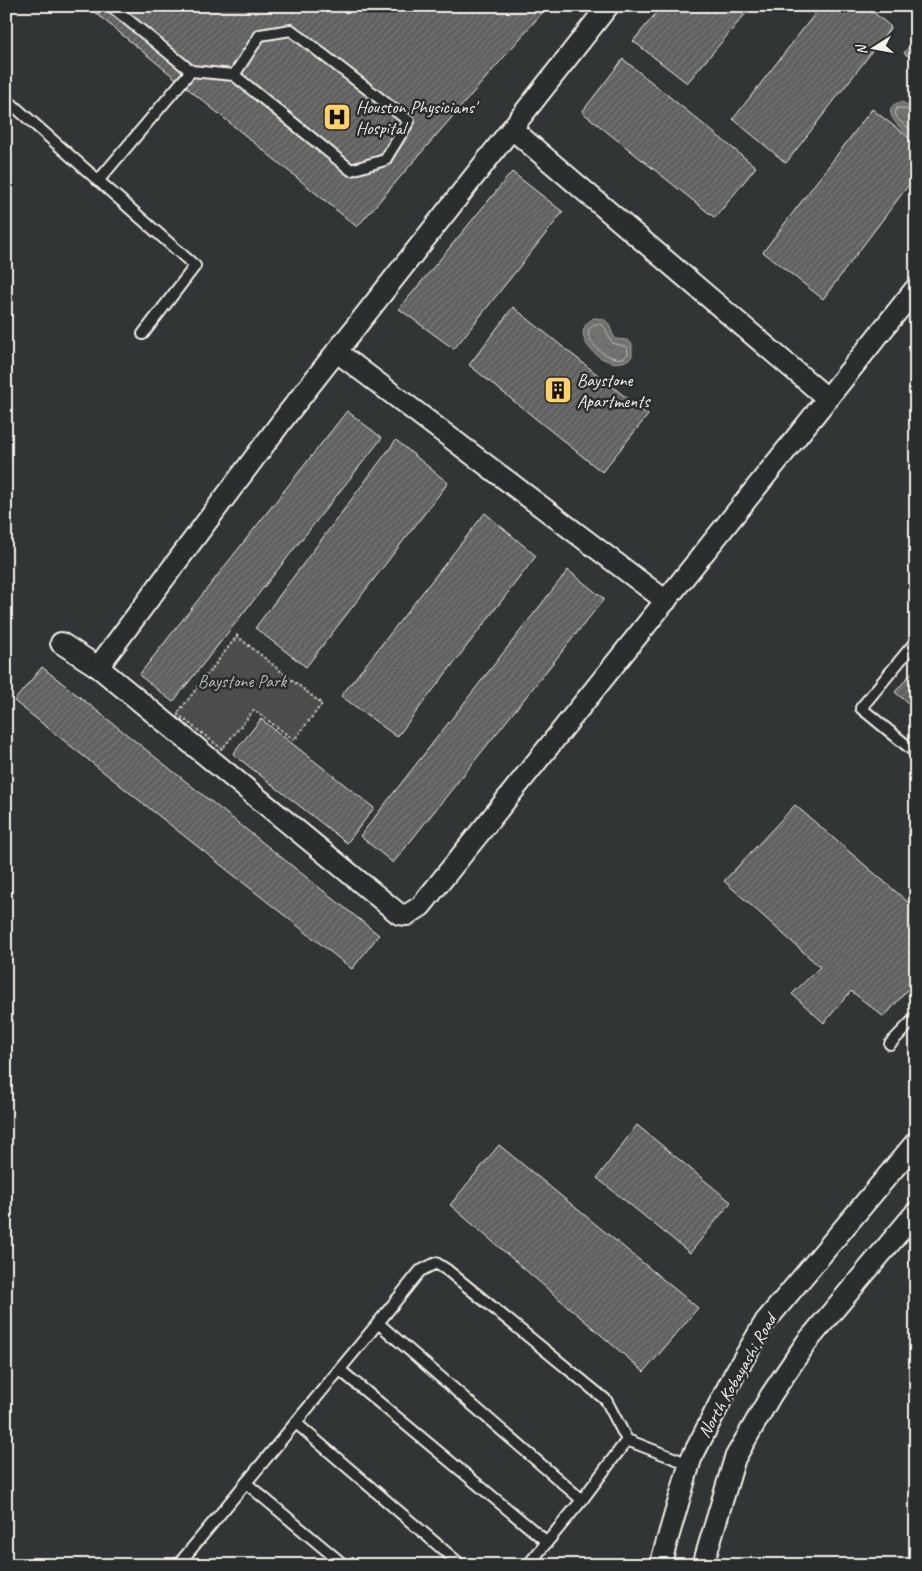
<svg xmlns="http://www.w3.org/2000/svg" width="922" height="1571" font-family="Caveat,sans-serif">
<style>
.green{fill:#4b4d4c;stroke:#a09f9a}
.water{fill:url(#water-ripples);stroke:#a6a5a0}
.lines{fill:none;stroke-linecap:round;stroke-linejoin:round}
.shore{stroke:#c0bfb8;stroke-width:1}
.building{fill:url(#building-hatch);stroke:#f4f1e8}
.service-casing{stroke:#f4f1e8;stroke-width:14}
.minor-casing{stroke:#f4f1e8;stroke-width:24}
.path{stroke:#f4f1e8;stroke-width:3;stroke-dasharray:1 4;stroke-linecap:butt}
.service{stroke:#2a2d2e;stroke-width:10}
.minor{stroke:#2a2d2e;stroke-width:20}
.labels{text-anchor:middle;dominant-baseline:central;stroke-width:5;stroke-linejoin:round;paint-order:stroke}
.poi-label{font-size:18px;fill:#f4f1e8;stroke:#2a2d2e;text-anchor:start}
.park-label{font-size:18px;fill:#b9b8b1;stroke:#2a2d2e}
.street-label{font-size:18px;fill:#f4f1e8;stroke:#2a2d2e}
</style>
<defs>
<pattern id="water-ripples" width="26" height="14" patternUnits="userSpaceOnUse" patternTransform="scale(1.25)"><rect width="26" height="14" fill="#727370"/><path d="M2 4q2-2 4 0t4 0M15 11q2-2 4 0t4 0" fill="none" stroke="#5e5e5b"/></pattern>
<pattern id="building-hatch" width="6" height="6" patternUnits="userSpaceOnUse" patternTransform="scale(1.25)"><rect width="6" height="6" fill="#5f605f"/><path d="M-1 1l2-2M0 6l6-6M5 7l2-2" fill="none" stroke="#777776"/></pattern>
</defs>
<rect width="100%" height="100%" fill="#323535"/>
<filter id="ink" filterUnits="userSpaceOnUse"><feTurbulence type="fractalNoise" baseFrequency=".02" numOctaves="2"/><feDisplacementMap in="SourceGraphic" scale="10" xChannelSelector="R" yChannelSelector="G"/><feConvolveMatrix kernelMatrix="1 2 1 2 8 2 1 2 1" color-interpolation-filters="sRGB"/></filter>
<g filter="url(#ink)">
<path class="green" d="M 237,636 L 322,704 L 294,740 L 254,710 L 222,749 L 177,714 Z"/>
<g class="water">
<path d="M 902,102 L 916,110 L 916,140 C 904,134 874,106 902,102 Z"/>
<path d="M 594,318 C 614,319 607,328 616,339 L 627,340 L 632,344 L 632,356 C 613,379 561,336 594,318 Z"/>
</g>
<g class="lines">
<g class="shore">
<path d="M 916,113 L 901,108 L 897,108 L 895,113 L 897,118 L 916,135"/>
<path d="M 595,324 C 609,323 605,335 613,343 L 627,347 L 628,354 L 624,358 C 609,361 588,346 588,331 Z"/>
</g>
</g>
<g class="building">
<path d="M 87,6 L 548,6 L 357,227 Z"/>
<path d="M 662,6 L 752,6 L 687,83 L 633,41 Z"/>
<path d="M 821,6 L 866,6 L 891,27 L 786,163 L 733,119 Z"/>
<path d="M 916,39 L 916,62 L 904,53 Z"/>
<path d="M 623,59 L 756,167 L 715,218 L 582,112 Z"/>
<path d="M 872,109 L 916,143 L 916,175 L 823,299 L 763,252 Z"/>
<path d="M 512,172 L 563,212 L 454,349 L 399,309 Z"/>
<path d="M 513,307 L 648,415 L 602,472 L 469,365 Z"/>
<path d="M 347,411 L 382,438 L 173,702 L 139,675 Z"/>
<path d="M 396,440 L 448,483 L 306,667 L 255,628 Z"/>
<path d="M 485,513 L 536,556 L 397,737 L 341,696 Z"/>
<path d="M 568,570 L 604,599 L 393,863 L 360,836 Z"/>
<path d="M 42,667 L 379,935 L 352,969 L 14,701 Z"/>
<path d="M 916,668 L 916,710 L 895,692 Z"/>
<path d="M 261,719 L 374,808 L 347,843 L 233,754 Z"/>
<path d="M 795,805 L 916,909 L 916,980 L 884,1017 L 851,991 L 824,1023 L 792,994 L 820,967 L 724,881 Z"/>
<path d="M 637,1125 L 731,1202 L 690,1253 L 597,1178 Z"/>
<path d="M 499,1145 L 698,1308 L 644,1372 L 450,1205 Z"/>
</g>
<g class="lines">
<g class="service-casing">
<g id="service">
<path d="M 191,71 L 234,75 L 351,170 L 385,160 L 409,121 L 291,30 L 260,35 L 234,75"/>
<path d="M 6,99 L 195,266 L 143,334"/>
<path d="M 98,181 L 191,71 L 111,6"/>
<path d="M 916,641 L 861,708 L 916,753"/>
<path d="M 890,1044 L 916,1017"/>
<path d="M 340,1370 L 547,1542"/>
<path d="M 296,1423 L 461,1565"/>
<path d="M 627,1440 L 582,1500 L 378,1323 L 420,1271 L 436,1263 L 447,1270 L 606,1400 L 627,1440 L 689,1464"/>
<path d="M 246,1483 L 344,1565"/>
<path d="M 178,1565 L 378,1323"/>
<path d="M 528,1565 L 582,1500"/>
</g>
</g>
<g class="minor-casing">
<g id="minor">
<path d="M 512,129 L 828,399"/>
<path d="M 337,352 L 666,601"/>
<path d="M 61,643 L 98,667 L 399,914 L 407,915 L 421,906 L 916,288"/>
<path d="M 98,667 L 285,417 L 608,6"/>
<path d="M 660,1565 L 691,1459 L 735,1373 L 765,1322 L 916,1142"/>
<path d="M 703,1565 L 735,1458 L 771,1395 L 806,1343 L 916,1212"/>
</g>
</g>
<path class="path" d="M 237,636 L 322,704 L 294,740 L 254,710 L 222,749 L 177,714 Z"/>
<use href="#service" class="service"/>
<use href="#minor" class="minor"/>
</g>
</g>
<defs>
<g id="hospital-square" transform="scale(1.4375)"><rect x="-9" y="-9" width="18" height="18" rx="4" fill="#ffd166" stroke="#2a2d2e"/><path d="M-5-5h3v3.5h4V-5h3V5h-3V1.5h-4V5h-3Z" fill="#111"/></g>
<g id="building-square" transform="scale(1.4375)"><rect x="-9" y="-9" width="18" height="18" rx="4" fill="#ffd166" stroke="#2a2d2e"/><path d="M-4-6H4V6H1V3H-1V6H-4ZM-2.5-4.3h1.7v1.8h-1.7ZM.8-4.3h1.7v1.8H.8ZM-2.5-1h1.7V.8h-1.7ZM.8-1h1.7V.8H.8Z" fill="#111"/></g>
</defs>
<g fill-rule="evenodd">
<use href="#hospital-square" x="337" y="117"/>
<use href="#building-square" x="558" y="390"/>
</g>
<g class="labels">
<g class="poi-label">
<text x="356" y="107">Houston Physicians'<tspan x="356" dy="21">Hospital</tspan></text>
<text x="577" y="380">Baystone<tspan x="577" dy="21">Apartments</tspan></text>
</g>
<g class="park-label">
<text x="242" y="681">Baystone Park</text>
</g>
<g class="street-label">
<text transform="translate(737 1376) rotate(-60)">North Kobayashi Road</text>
</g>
</g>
<rect width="922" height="1571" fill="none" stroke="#2a2d2e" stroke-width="25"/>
<rect x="12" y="12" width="897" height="1546" fill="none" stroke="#f4f1e8" stroke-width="2" filter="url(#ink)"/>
<g transform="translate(874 48) rotate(259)" stroke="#2a2d2e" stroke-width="4" paint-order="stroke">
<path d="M0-4L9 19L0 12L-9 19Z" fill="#f4f1e8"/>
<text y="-8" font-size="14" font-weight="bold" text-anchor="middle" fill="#f4f1e8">N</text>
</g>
</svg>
